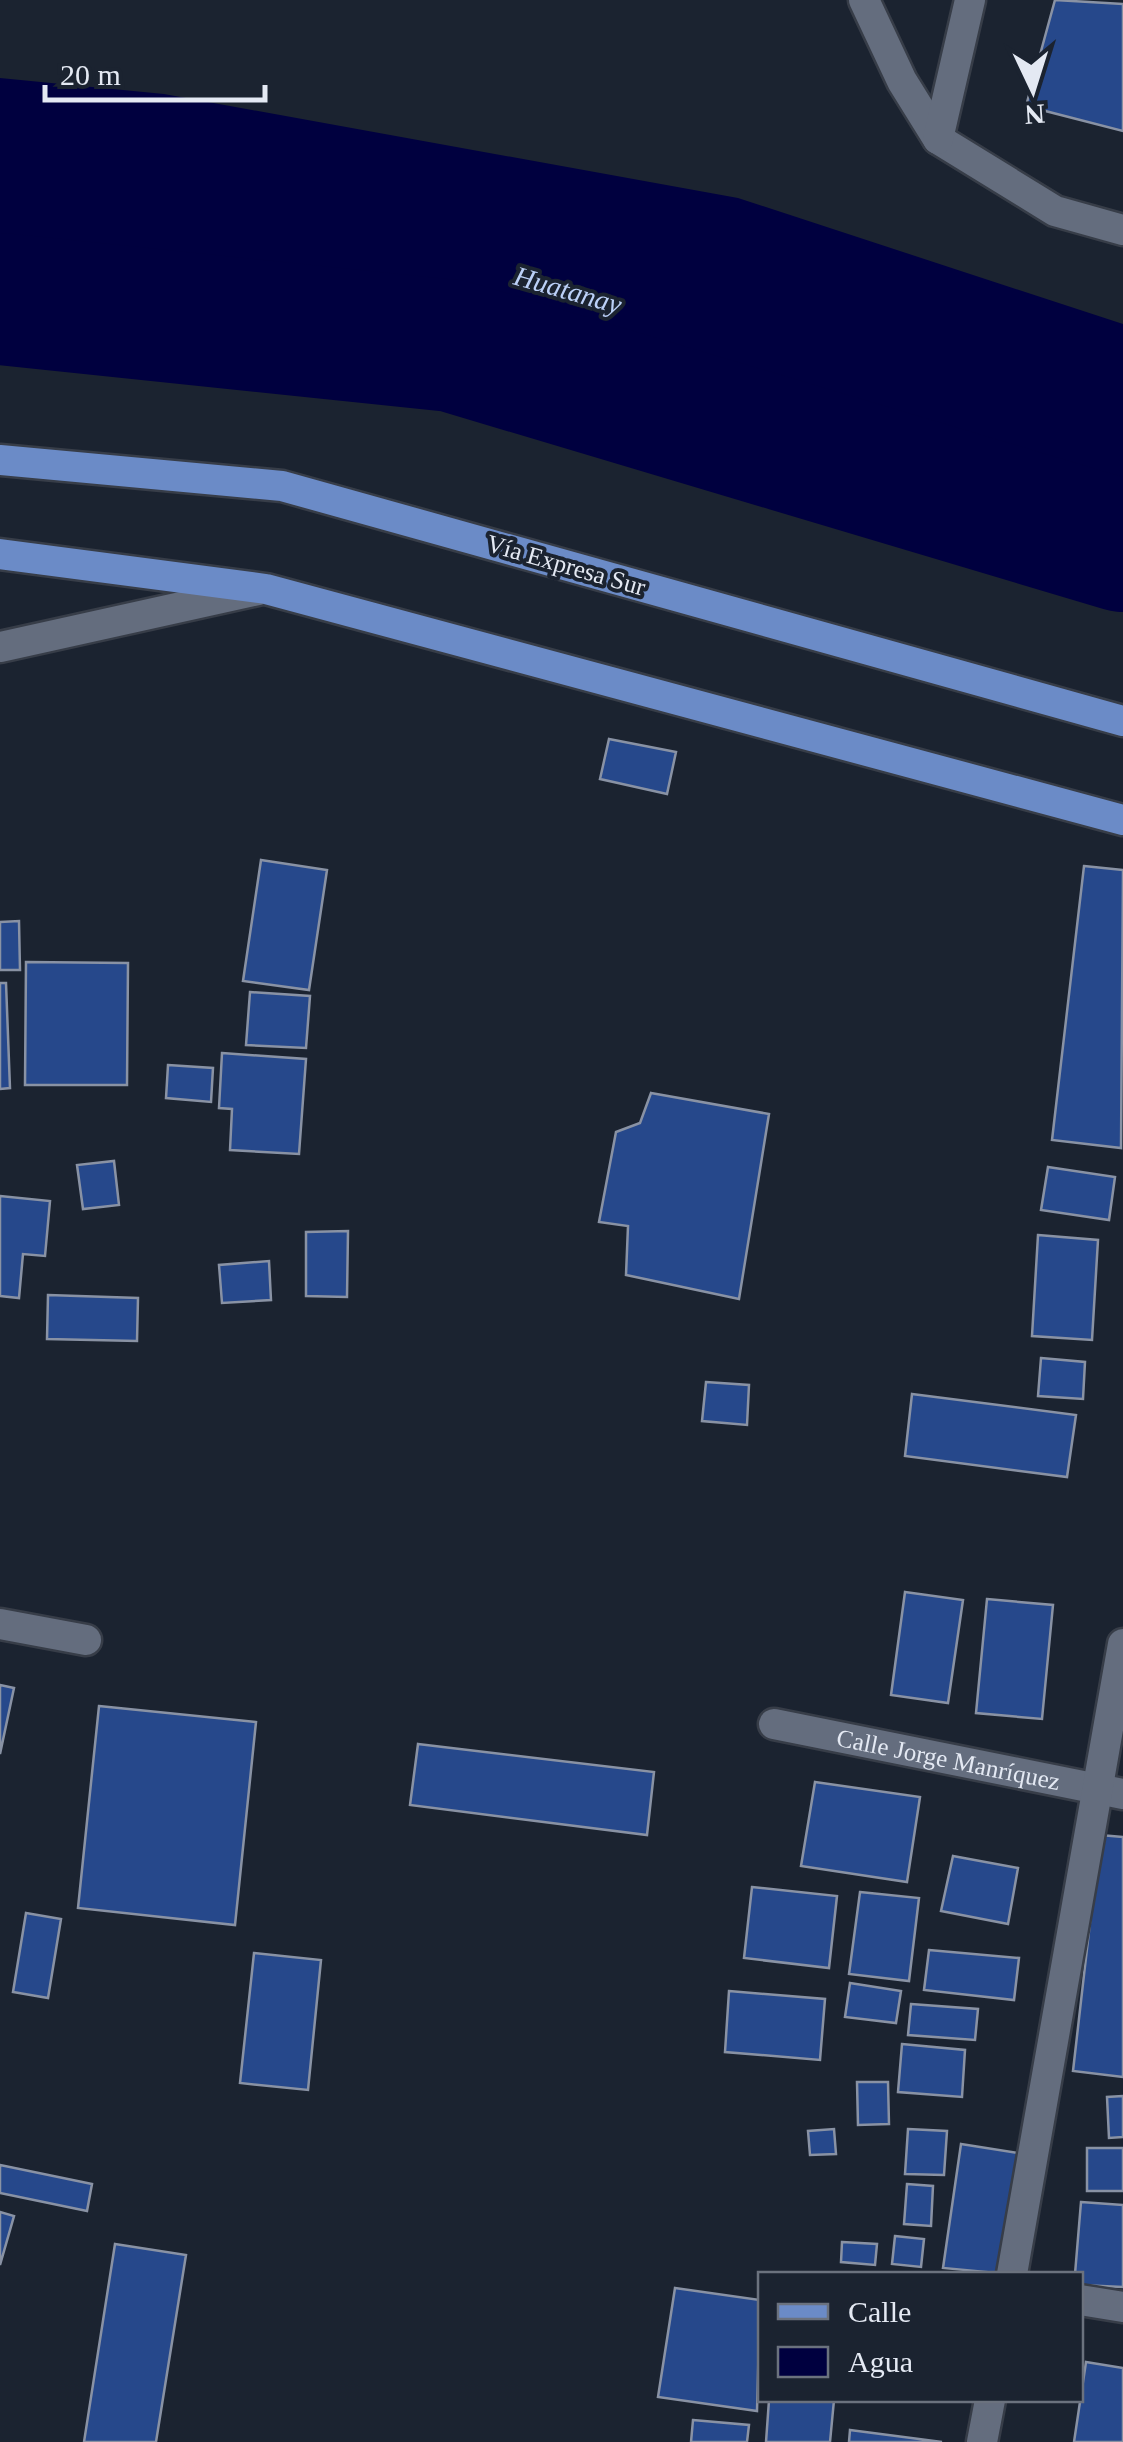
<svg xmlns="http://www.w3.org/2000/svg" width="1123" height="2442" font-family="'Times New Roman',serif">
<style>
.water{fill:#00003f}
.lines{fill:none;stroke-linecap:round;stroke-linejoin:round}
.river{stroke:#00003f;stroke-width:132}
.building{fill:#26488b;stroke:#8992a4;stroke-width:2.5}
.lane-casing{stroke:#373d48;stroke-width:35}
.street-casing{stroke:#373d48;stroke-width:35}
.primary-casing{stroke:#373d48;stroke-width:35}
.lane{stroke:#646d7e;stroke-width:30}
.street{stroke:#646d7e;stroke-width:30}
.primary{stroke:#6b8bc7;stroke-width:30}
.labels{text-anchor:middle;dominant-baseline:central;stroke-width:8;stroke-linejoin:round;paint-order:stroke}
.street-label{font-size:25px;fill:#e4e9f3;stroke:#1b2330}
.water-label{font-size:28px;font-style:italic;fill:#bbd0f7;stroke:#1b2330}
</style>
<rect width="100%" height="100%" fill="#1b2330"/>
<path class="water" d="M 0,78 L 164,94 L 738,198 L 1123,324 L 1123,546 L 453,346 L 0,299 Z"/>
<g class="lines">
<path class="river" d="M 0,299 L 453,346 L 1123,546"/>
</g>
<g class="building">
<path d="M 1055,0 L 1123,4 L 1123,131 L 1026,106 Z"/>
<path d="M 609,739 L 676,752 L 667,794 L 600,779 Z"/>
<path d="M 261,860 L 327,870 L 309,990 L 243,981 Z"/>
<path d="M 1084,866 L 1123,870 L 1121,1148 L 1052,1140 Z"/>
<path d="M 19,921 L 20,970 L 0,970 L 0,922 Z"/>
<path d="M 26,962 L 128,963 L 127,1085 L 25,1085 Z"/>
<path d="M 0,983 L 6,983 L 10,1088 L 0,1089 Z"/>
<path d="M 250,992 L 310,996 L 306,1048 L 246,1045 Z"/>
<path d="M 222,1053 L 306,1059 L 299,1154 L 230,1150 L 232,1109 L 219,1108 Z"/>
<path d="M 168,1065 L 213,1068 L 211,1102 L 166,1098 Z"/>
<path d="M 651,1093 L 769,1114 L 739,1299 L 626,1275 L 628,1226 L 599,1222 L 616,1132 L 640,1123 Z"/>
<path d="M 114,1161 L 119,1205 L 83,1209 L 77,1165 Z"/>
<path d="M 1048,1167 L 1115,1177 L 1109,1220 L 1041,1210 Z"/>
<path d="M 0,1196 L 50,1201 L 45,1256 L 23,1254 L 19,1298 L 0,1296 Z"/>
<path d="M 348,1231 L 347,1297 L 306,1296 L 306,1232 Z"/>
<path d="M 1038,1235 L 1098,1240 L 1092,1340 L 1032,1336 Z"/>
<path d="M 269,1261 L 271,1300 L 222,1303 L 219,1265 Z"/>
<path d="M 48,1295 L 138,1298 L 137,1341 L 47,1339 Z"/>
<path d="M 1041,1358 L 1085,1362 L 1083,1399 L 1038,1396 Z"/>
<path d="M 706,1382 L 749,1385 L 747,1425 L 702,1421 Z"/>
<path d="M 912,1394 L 1076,1415 L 1067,1477 L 905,1456 Z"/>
<path d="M 905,1592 L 963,1600 L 948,1703 L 891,1695 Z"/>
<path d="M 987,1599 L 1053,1605 L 1042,1719 L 976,1713 Z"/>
<path d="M 0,1685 L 14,1688 L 0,1754 Z"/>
<path d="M 99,1706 L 256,1722 L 235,1925 L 78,1908 Z"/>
<path d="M 418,1744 L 654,1772 L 647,1835 L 410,1805 Z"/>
<path d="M 815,1782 L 920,1797 L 907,1882 L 801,1866 Z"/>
<path d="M 1100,1835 L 1123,1837 L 1123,2077 L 1073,2071 Z"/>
<path d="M 953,1856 L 1018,1868 L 1008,1924 L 941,1911 Z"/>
<path d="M 752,1887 L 837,1896 L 829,1968 L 744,1958 Z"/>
<path d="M 860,1892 L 919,1898 L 909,1981 L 849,1974 Z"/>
<path d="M 26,1913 L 61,1919 L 48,1998 L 13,1992 Z"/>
<path d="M 929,1950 L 1019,1958 L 1014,2000 L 924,1990 Z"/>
<path d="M 254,1953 L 321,1960 L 308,2090 L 240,2083 Z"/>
<path d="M 850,1983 L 901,1991 L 896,2023 L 845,2017 Z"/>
<path d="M 729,1991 L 825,1999 L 820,2060 L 725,2052 Z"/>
<path d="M 911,2004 L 978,2009 L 975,2040 L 908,2035 Z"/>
<path d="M 902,2044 L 965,2050 L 962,2097 L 898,2092 Z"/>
<path d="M 857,2082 L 888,2082 L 889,2124 L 858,2125 Z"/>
<path d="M 1123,2096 L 1123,2137 L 1109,2138 L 1107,2097 Z"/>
<path d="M 834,2129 L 836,2154 L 810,2155 L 808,2131 Z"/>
<path d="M 908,2129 L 947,2131 L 944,2175 L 905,2174 Z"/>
<path d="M 961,2144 L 1025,2154 L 1007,2274 L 943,2268 Z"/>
<rect x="1087" y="2148" width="36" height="43"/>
<path d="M 0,2165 L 92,2184 L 87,2211 L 0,2193 Z"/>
<path d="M 907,2184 L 933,2186 L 931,2226 L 904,2224 Z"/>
<path d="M 1081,2202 L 1123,2205 L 1123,2287 L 1080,2285 L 1080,2274 L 1075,2274 Z"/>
<path d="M 0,2212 L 14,2216 L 0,2265 Z"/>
<path d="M 895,2236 L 924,2239 L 921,2267 L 892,2264 Z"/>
<path d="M 842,2242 L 877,2244 L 875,2265 L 841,2262 Z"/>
<path d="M 115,2244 L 186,2255 L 156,2442 L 84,2442 Z"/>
<path d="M 675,2288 L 760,2300 L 757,2411 L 658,2397 Z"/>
<path d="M 1086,2362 L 1123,2368 L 1123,2442 L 1074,2442 Z"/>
<path d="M 769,2400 L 834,2400 L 830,2442 L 766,2442 Z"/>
<path d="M 693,2420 L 749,2425 L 747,2442 L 691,2442 Z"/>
<path d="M 850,2430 L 942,2442 L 849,2442 Z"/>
</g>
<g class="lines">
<g class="lane-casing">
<path id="lane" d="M 0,1624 L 86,1640"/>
</g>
<g class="street-casing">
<g id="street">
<path d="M 864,0 L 902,81 L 938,139 L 1055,211 L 1123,230"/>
<path d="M 938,139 L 970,0"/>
<path d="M 0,647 L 258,590"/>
<path id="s1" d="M 774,1724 L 1123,1794"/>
<path d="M 1012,2274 L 1123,1644"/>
<path d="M 1080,2300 L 1123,2307"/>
<path d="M 982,2442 L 990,2400"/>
</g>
</g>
<g class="primary-casing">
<g id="primary">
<path d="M 0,460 L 282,486 L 1123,721"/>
<path d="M 0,554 L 266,589 L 1123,820"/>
</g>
</g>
<use href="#lane" class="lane"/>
<use href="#street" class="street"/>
<use href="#primary" class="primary"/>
</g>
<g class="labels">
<g class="street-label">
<text transform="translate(566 565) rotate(16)">Vía Expresa Sur</text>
<text stroke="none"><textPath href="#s1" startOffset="178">Calle Jorge Manríquez</textPath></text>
</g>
<g class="water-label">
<text transform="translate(568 290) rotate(16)">Huatanay</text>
</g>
</g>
<rect x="758" y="2272" width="325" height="130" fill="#1b2330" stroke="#6b727e" stroke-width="2.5"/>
<rect x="778" y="2304" width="50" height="15" fill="#6b8bc7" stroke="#6b727e" stroke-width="2.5"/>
<text x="848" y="2322" font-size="30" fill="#e4e9f3">Calle</text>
<rect x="778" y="2347" width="50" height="30" fill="#00003f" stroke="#6b727e" stroke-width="2.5"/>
<text x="848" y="2372" font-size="30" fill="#e4e9f3">Agua</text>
<g transform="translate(1033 90) rotate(176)" stroke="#1b2330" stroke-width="8" paint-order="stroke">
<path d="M0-8L18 38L0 25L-18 38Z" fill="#e4e9f3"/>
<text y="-15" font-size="28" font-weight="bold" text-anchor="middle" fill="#e4e9f3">N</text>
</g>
<path d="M45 85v15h220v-15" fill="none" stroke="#e4e9f3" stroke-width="5"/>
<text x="60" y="85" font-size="30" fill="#e4e9f3" stroke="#1b2330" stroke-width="8" paint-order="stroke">20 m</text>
</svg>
